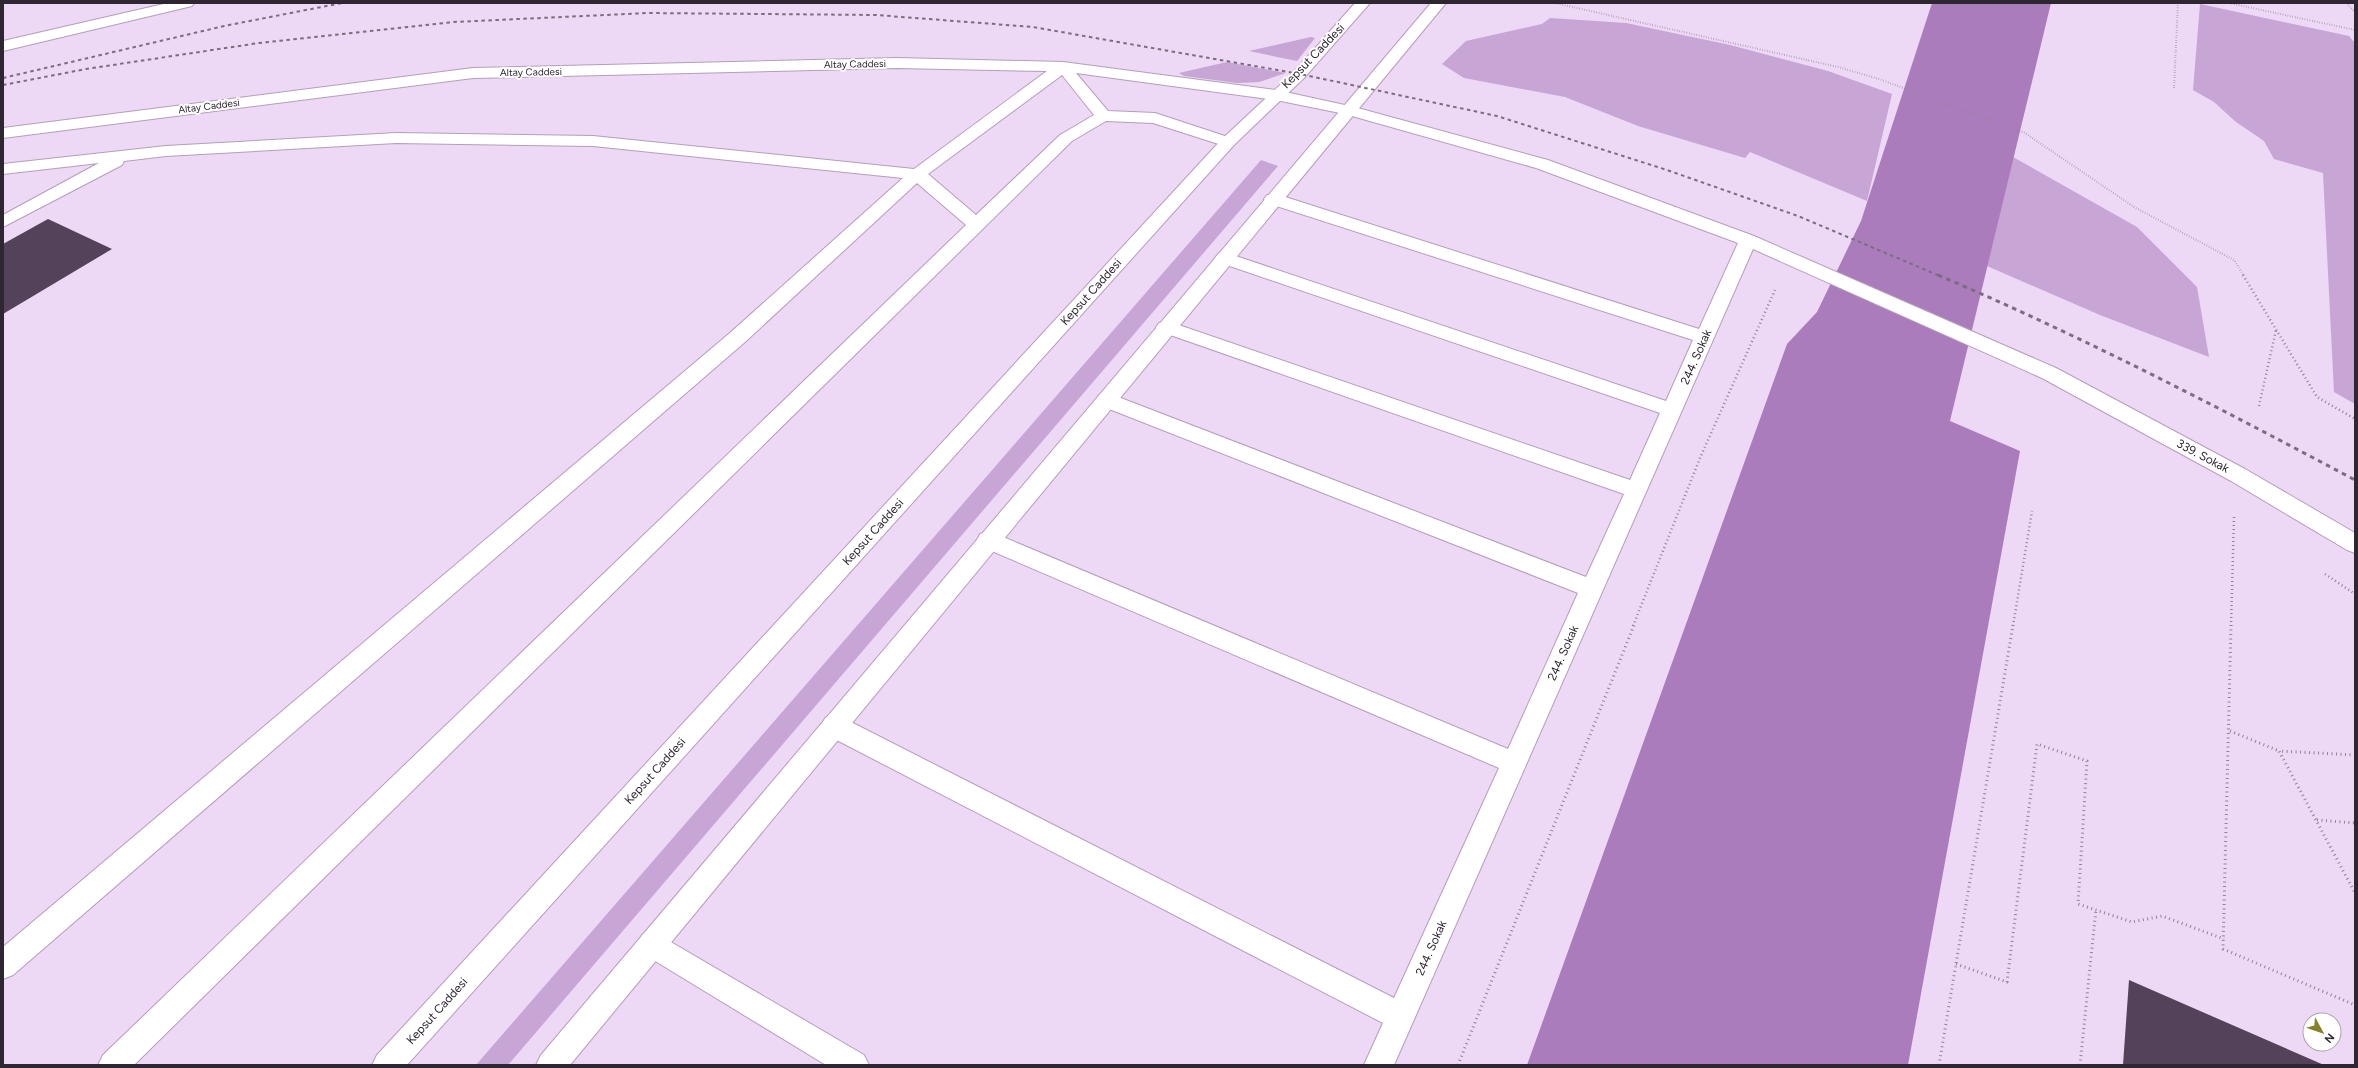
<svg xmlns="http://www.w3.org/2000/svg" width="2358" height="1068" font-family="Figtree,sans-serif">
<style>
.green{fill:#c7a5d4}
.water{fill:#ab7cbc}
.building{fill:#534259}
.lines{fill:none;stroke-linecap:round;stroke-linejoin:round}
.minor-casing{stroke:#b39fba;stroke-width:2}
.major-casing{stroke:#b39fba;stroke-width:2}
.path-far2{stroke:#918397;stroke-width:2;stroke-dasharray:0.5 2;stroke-linecap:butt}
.path-far1{stroke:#918397;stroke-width:2.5;stroke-dasharray:1 3;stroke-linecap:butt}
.path{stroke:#918397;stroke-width:3;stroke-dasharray:1 3.5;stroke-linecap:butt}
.minor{fill:#fff;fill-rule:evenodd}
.major{fill:#fff;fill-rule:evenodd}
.rail-far1{stroke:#7a6d7f;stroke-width:2;stroke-dasharray:3.5 3.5;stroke-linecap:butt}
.rail{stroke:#7a6d7f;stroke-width:3;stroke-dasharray:4.5 4.5;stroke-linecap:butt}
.labels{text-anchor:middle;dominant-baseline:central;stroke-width:4;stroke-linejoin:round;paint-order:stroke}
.far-street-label{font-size:10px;fill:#2e2631;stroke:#fff}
.street-label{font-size:12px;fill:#2e2631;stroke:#fff}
</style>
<rect width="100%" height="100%" fill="#edd8f5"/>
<g class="green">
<path d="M 2200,4 L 2349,36 L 2355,43 L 2355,404 L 2334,392 L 2323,173 L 2274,159 L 2264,141 L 2236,122 L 2214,102 L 2193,90 Z"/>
<path d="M 1550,18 L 1626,23 L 1730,45 L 1828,71 L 1892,94 L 1867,201 L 1750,152 L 1745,158 L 1638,126 L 1565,97 L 1464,78 L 1442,64 L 1466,41 L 1542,24 Z"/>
<path d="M 1311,37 L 1315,38 L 1297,61 L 1249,51 Z"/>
<path d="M 1227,62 L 1286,73 L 1259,82 L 1237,83 L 1184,76 L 1179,73 Z"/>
<path d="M 2013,157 L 2137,227 L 2197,287 L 2209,357 L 2100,315 L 1987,266 Z"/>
<path d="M 1261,160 L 1278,166 L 508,1065 L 476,1065 Z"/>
</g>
<path class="water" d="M 1932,3 L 2051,3 L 1950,421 L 2020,451 L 1908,1065 L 1527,1065 L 1787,344 L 1817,312 L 1861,221 Z"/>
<g class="building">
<path d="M 48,219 L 112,249 L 3,314 L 3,244 Z"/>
<path d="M 2129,980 L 2324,1065 L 2123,1065 Z"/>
</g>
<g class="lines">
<g class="minor-casing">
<g id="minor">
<path d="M 168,3 L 194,3 L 192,6 L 3,51 L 3,41 Z"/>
<path d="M 897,58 L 1063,62 L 1276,90 L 1354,107 L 1548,160 L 1754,236 L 2056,368 L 2245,469 L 2355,533 L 2355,553 L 2347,550 L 2231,481 L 2042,378 L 1753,249 L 1394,1065 L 1364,1065 L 1383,1023 L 825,734 L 822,726 L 825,718 L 834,715 L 843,718 L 1394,998 L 1499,768 L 980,546 L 977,540 L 980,534 L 988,532 L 996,534 L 1508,749 L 1578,593 L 1099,405 L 1096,400 L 1099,395 L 1106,393 L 1113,395 L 1586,577 L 1624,494 L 1159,331 L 1156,327 L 1159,323 L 1166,321 L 1173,323 L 1630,480 L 1660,413 L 1218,262 L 1215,258 L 1218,254 L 1224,252 L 1230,254 L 1666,401 L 1693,340 L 1267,203 L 1264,199 L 1267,195 L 1279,195 L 1699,329 L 1738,243 L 1536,168 L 1345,114 L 1276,100 L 1076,73 L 1108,111 L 1155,113 L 1234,139 L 1236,142 L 1234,145 L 1228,147 L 1153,123 L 1106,121 L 1072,141 L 134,1065 L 98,1065 L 103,1055 L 966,225 L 917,183 L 745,342 L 13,975 L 3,979 L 3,947 L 731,332 L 903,178 L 593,146 L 396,143 L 166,156 L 124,161 L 122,165 L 3,227 L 3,215 L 99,163 L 3,174 L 3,164 L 166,146 L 396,133 L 593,136 L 914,169 L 1047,71 L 897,68 L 473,78 L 3,138 L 3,128 L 473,68 ZM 1062,75 L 1094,115 L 1060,135 L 976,215 L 928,174 Z"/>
<path d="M 652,931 L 864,1055 L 869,1065 L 826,1065 L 642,953 L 638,944 L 642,935 Z"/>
</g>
</g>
<g class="major-casing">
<g id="major">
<path d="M 1355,3 L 1370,3 L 1305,77 L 1234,145 L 407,1065 L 372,1065 L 377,1055 L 1222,139 L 1295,71 Z"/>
<path d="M 1431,3 L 1446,3 L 570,1065 L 536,1065 L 541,1055 Z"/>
</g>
</g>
<g class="path-far2">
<path d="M 1555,3 L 1838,67 L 1879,79 L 2025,133 L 2134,207 L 2234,260 L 2244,276"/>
<path d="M 2229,3 L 2355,30"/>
<path d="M 2346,3 L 2355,12"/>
<path d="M 2174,88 L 2178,3"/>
</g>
<g class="path-far1">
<path d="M 2243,275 L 2317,397 L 2355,419"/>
<path d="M 2259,406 L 2276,330"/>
<path d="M 2325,574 L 2355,594"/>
<path d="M 1633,626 L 1700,458 L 1775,290"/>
<path d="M 2013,626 L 2032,511"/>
<path d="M 2231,626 L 2234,517"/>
</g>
<g class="path">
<path d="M 2231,625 L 2223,949 L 2355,1005"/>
<path d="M 2230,731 L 2279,751"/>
<path d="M 2355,755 L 2279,751 L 2355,893"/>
<path d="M 2317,820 L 2355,823"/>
<path d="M 1956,964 L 2007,982 L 2037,744 L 2087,761 L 2078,904 L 2132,922 L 2162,916 L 2224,939"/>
<path d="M 1458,1065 L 1634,625"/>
<path d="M 1939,1065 L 2013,625"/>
<path d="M 2080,1065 L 2096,909"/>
</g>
<use href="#minor" class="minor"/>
<use href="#major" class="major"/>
<g class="rail-far1">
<path d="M 3,78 L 224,26 L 342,3"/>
<path d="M 3,85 L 86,69 L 259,43 L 454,22 L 648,13 L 876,15 L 1033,27 L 1300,74 L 1497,116 L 1667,170 L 1798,216 L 1940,276"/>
</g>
<path class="rail" d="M 1938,275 C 2081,336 2218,407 2355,480"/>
</g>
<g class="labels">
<g class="far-street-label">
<text transform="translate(855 64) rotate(-1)">Altay Caddesi</text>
<text transform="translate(531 72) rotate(-1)">Altay Caddesi</text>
<text transform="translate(209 106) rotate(-7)">Altay Caddesi</text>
</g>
<g class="street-label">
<text transform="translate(1313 56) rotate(-46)">Kepsut Caddesi</text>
<text transform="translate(1091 292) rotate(-48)">Kepsut Caddesi</text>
<text transform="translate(1696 357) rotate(-66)">244. Sokak</text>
<text transform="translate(2203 456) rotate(28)">339. Sokak</text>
<text transform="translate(873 532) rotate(-48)">Kepsut Caddesi</text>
<text transform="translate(1563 653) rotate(-66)">244. Sokak</text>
<text transform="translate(655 771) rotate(-48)">Kepsut Caddesi</text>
<text transform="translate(1431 948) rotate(-66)">244. Sokak</text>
<text transform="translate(437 1011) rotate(-48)">Kepsut Caddesi</text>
</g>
</g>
<rect width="2358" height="1068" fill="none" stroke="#2e2631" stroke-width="8"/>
<g transform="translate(2322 1032) rotate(130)"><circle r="19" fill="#ffffff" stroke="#aba8ad"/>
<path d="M0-3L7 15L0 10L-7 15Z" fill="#858129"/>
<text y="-6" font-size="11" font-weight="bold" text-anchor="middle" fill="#2e2631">N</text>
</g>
</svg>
